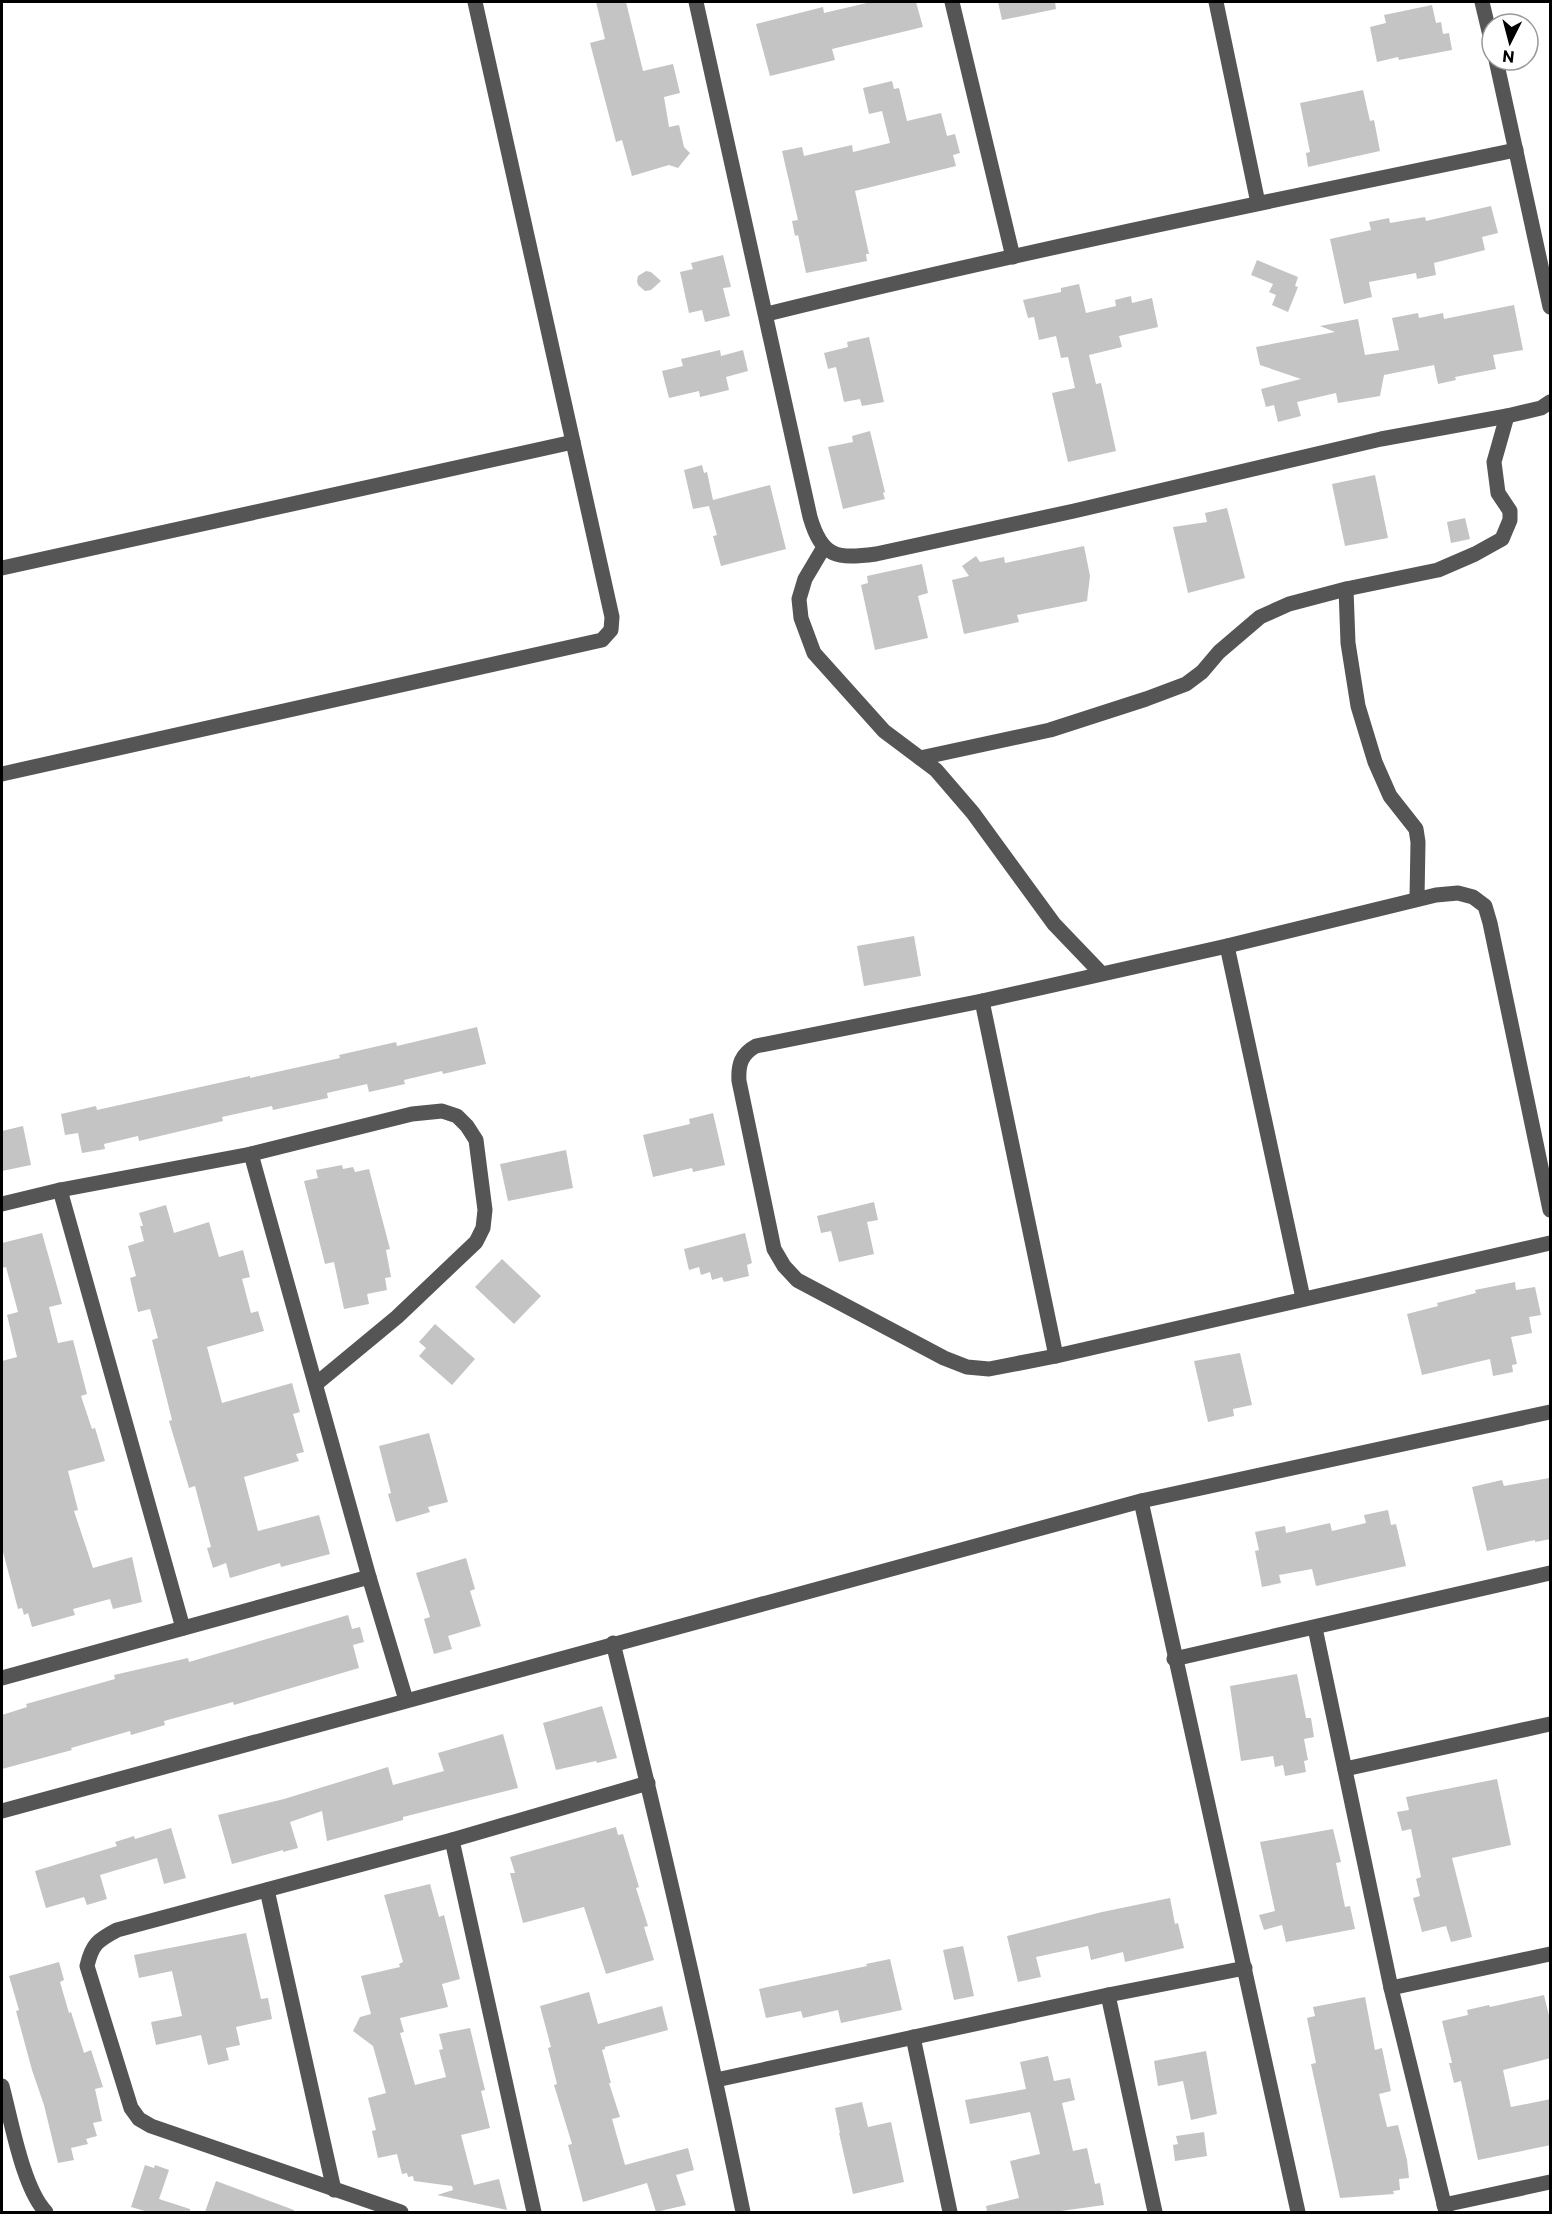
<svg xmlns="http://www.w3.org/2000/svg" width="1552" height="2214" font-family="Commissioner,sans-serif">
<style>
.building{fill:#c4c4c4}
.lines{fill:none;stroke-linecap:round;stroke-linejoin:round}
.minor{stroke:#555;stroke-width:15}
</style>
<rect width="100%" height="100%" fill="#fff"/>
<g class="building">
<path d="M 596,2 L 626,2 L 643,71 L 673,64 L 680,93 L 664,97 L 669,127 L 679,125 L 684,147 L 690,153 L 678,168 L 669,165 L 632,176 L 622,140 L 616,142 L 590,43 L 605,39 Z"/>
<path d="M 871,2 L 916,2 L 923,27 L 832,49 L 835,60 L 770,76 L 756,24 L 823,7 L 824,13 Z"/>
<path d="M 998,2 L 1055,2 L 1056,9 L 1002,20 Z"/>
<path d="M 1432,5 L 1436,23 L 1441,22 L 1443,34 L 1449,33 L 1452,50 L 1399,60 L 1398,57 L 1377,62 L 1370,27 L 1386,23 L 1384,15 Z"/>
<path d="M 892,81 L 894,89 L 899,88 L 907,121 L 941,113 L 947,136 L 955,134 L 960,153 L 953,155 L 956,166 L 855,191 L 869,254 L 866,254 L 867,261 L 806,273 L 798,235 L 795,236 L 792,221 L 798,220 L 782,151 L 802,147 L 804,156 L 852,145 L 853,152 L 890,143 L 882,111 L 869,114 L 863,88 Z"/>
<path d="M 1363,90 L 1370,121 L 1374,120 L 1380,151 L 1308,167 L 1306,153 L 1310,152 L 1300,103 Z"/>
<path d="M 1491,206 L 1498,233 L 1482,237 L 1485,250 L 1434,263 L 1436,275 L 1417,279 L 1416,273 L 1369,282 L 1372,297 L 1344,304 L 1330,239 L 1371,230 L 1369,222 L 1389,218 L 1390,223 L 1425,217 L 1426,221 Z"/>
<path d="M 723,255 L 731,287 L 723,288 L 730,316 L 705,322 L 702,310 L 689,313 L 680,272 L 693,269 L 691,263 Z"/>
<path d="M 1257,260 L 1298,277 L 1295,286 L 1298,287 L 1288,312 L 1272,305 L 1276,295 L 1269,292 L 1273,284 L 1251,275 Z"/>
<path d="M 646,271 L 651,272 L 661,281 L 651,290 L 645,291 L 638,285 L 637,281 L 638,276 Z"/>
<path d="M 1079,284 L 1086,313 L 1116,306 L 1115,300 L 1131,296 L 1132,303 L 1152,298 L 1158,327 L 1119,336 L 1122,347 L 1089,355 L 1096,384 L 1101,383 L 1116,451 L 1068,462 L 1052,393 L 1075,388 L 1068,357 L 1061,358 L 1056,336 L 1039,340 L 1034,317 L 1028,318 L 1023,300 L 1061,292 L 1061,288 Z"/>
<path d="M 1514,305 L 1523,350 L 1493,355 L 1496,369 L 1455,377 L 1456,380 L 1438,384 L 1434,365 L 1384,375 L 1380,396 L 1338,403 L 1336,393 L 1297,402 L 1301,416 L 1278,422 L 1274,405 L 1266,407 L 1261,389 L 1301,379 L 1260,365 L 1256,347 L 1335,332 L 1320,326 L 1358,319 L 1365,355 L 1399,350 L 1392,318 L 1418,313 L 1419,318 L 1443,313 L 1444,319 Z"/>
<path d="M 869,337 L 884,402 L 862,406 L 860,399 L 844,402 L 836,367 L 828,369 L 824,353 L 848,347 L 847,342 Z"/>
<path d="M 720,350 L 721,356 L 743,350 L 748,371 L 726,377 L 729,390 L 700,397 L 699,391 L 669,398 L 662,371 L 683,366 L 681,359 Z"/>
<path d="M 870,431 L 885,492 L 883,493 L 885,499 L 843,509 L 828,447 L 853,442 L 852,436 Z"/>
<path d="M 702,465 L 704,473 L 707,472 L 713,500 L 770,485 L 786,549 L 721,566 L 713,536 L 717,535 L 709,506 L 693,509 L 684,470 Z"/>
<path d="M 1375,475 L 1388,538 L 1345,546 L 1332,484 Z"/>
<path d="M 1227,508 L 1245,578 L 1188,593 L 1173,527 L 1207,522 L 1205,513 Z"/>
<path d="M 1465,518 L 1470,539 L 1451,543 L 1447,522 Z"/>
<path d="M 1084,546 L 1090,576 L 1087,601 L 1017,615 L 1019,622 L 964,634 L 952,580 L 969,576 L 962,566 L 976,556 L 980,562 L 1004,557 L 1005,563 Z"/>
<path d="M 922,564 L 928,593 L 918,596 L 928,638 L 875,650 L 861,585 L 868,583 L 867,576 Z"/>
<path d="M 914,936 L 921,976 L 864,986 L 857,946 Z"/>
<path d="M 477,1027 L 486,1064 L 443,1074 L 442,1071 L 404,1080 L 405,1084 L 369,1092 L 367,1084 L 327,1093 L 328,1098 L 273,1110 L 272,1106 L 222,1117 L 223,1121 L 139,1141 L 138,1136 L 104,1144 L 105,1149 L 82,1153 L 78,1133 L 65,1135 L 61,1114 L 96,1106 L 97,1110 L 250,1076 L 250,1078 L 340,1058 L 339,1055 L 396,1042 L 397,1046 Z"/>
<path d="M 713,1113 L 725,1165 L 693,1172 L 692,1168 L 653,1177 L 643,1135 L 690,1124 L 689,1119 Z"/>
<path d="M 23,1126 L 31,1165 L 2,1171 L 2,1131 Z"/>
<path d="M 566,1150 L 573,1188 L 508,1201 L 500,1164 Z"/>
<path d="M 342,1165 L 343,1169 L 353,1167 L 355,1172 L 369,1169 L 390,1249 L 386,1250 L 391,1277 L 385,1278 L 387,1290 L 367,1294 L 369,1304 L 344,1309 L 334,1262 L 325,1264 L 304,1181 L 318,1178 L 316,1170 Z"/>
<path d="M 874,1202 L 878,1220 L 867,1222 L 874,1254 L 839,1262 L 831,1231 L 821,1233 L 817,1216 Z"/>
<path d="M 166,1205 L 174,1233 L 209,1222 L 219,1257 L 243,1250 L 250,1277 L 242,1279 L 251,1313 L 258,1311 L 264,1331 L 207,1347 L 222,1403 L 292,1383 L 300,1412 L 293,1414 L 304,1452 L 296,1454 L 299,1461 L 244,1477 L 258,1531 L 319,1515 L 330,1554 L 281,1567 L 280,1563 L 230,1578 L 226,1563 L 213,1568 L 207,1548 L 211,1547 L 195,1486 L 189,1488 L 169,1421 L 172,1420 L 152,1340 L 158,1338 L 150,1309 L 138,1312 L 130,1278 L 136,1276 L 128,1246 L 144,1241 L 140,1226 L 143,1226 L 139,1213 Z"/>
<path d="M 42,1233 L 62,1304 L 49,1307 L 58,1343 L 73,1340 L 87,1394 L 81,1396 L 92,1429 L 95,1428 L 105,1461 L 68,1471 L 78,1510 L 74,1511 L 93,1568 L 132,1557 L 142,1602 L 113,1609 L 110,1599 L 73,1609 L 75,1615 L 32,1627 L 28,1613 L 24,1615 L 22,1608 L 18,1609 L 2,1548 L 2,1361 L 17,1357 L 7,1315 L 18,1312 L 6,1267 L 2,1268 L 2,1243 Z"/>
<path d="M 745,1233 L 752,1263 L 747,1265 L 749,1276 L 724,1282 L 722,1277 L 712,1280 L 710,1272 L 701,1275 L 699,1267 L 689,1270 L 684,1249 Z"/>
<path d="M 502,1259 L 541,1296 L 514,1324 L 475,1287 Z"/>
<path d="M 1515,1282 L 1516,1290 L 1535,1287 L 1541,1315 L 1529,1317 L 1532,1333 L 1511,1337 L 1517,1364 L 1512,1365 L 1513,1372 L 1493,1376 L 1490,1359 L 1422,1375 L 1407,1314 L 1438,1306 L 1437,1303 L 1476,1293 L 1475,1290 Z"/>
<path d="M 435,1324 L 475,1359 L 452,1385 L 419,1356 L 426,1348 L 419,1342 Z"/>
<path d="M 1240,1353 L 1252,1405 L 1233,1409 L 1234,1416 L 1208,1422 L 1194,1361 Z"/>
<path d="M 429,1433 L 448,1502 L 428,1507 L 430,1512 L 396,1522 L 388,1494 L 391,1493 L 379,1446 Z"/>
<path d="M 1549,1478 L 1551,1539 L 1535,1542 L 1535,1540 L 1487,1551 L 1472,1487 L 1502,1480 L 1504,1486 Z"/>
<path d="M 1388,1510 L 1391,1525 L 1396,1524 L 1406,1566 L 1316,1586 L 1312,1569 L 1279,1575 L 1281,1583 L 1262,1587 L 1255,1551 L 1259,1550 L 1255,1532 L 1285,1526 L 1286,1533 L 1330,1523 L 1332,1531 L 1366,1523 L 1364,1515 Z"/>
<path d="M 466,1558 L 475,1589 L 470,1591 L 481,1626 L 448,1636 L 452,1649 L 434,1654 L 424,1619 L 430,1617 L 416,1573 Z"/>
<path d="M 348,1615 L 352,1629 L 360,1627 L 364,1642 L 353,1645 L 359,1668 L 234,1705 L 233,1702 L 164,1721 L 165,1725 L 131,1735 L 130,1731 L 71,1748 L 72,1750 L 2,1769 L 2,1715 L 27,1707 L 26,1704 L 115,1679 L 114,1675 L 188,1658 L 189,1662 Z"/>
<path d="M 1297,1674 L 1306,1718 L 1311,1718 L 1314,1737 L 1304,1739 L 1308,1760 L 1304,1761 L 1306,1772 L 1285,1776 L 1283,1765 L 1275,1767 L 1273,1756 L 1241,1761 L 1230,1686 Z"/>
<path d="M 602,1706 L 617,1758 L 597,1763 L 596,1761 L 556,1770 L 543,1723 Z"/>
<path d="M 503,1734 L 518,1788 L 403,1817 L 403,1820 L 327,1841 L 322,1811 L 290,1822 L 298,1848 L 283,1852 L 283,1850 L 232,1864 L 218,1815 L 284,1799 L 388,1767 L 393,1785 L 444,1771 L 438,1753 Z"/>
<path d="M 1497,1779 L 1511,1845 L 1452,1858 L 1472,1937 L 1451,1942 L 1446,1926 L 1422,1932 L 1413,1898 L 1420,1896 L 1416,1879 L 1421,1877 L 1411,1829 L 1402,1831 L 1397,1812 L 1409,1810 L 1406,1797 Z"/>
<path d="M 616,1827 L 618,1835 L 623,1834 L 639,1887 L 636,1888 L 648,1926 L 644,1927 L 654,1960 L 606,1974 L 584,1907 L 523,1923 L 510,1873 L 515,1873 L 510,1857 Z"/>
<path d="M 171,1828 L 186,1878 L 164,1884 L 157,1858 L 100,1875 L 107,1899 L 87,1905 L 84,1897 L 46,1908 L 35,1871 L 117,1846 L 115,1842 L 134,1836 L 135,1839 Z"/>
<path d="M 1333,1829 L 1341,1862 L 1336,1863 L 1345,1907 L 1350,1906 L 1355,1929 L 1286,1942 L 1282,1925 L 1264,1930 L 1259,1915 L 1275,1911 L 1260,1842 Z"/>
<path d="M 430,1884 L 439,1917 L 444,1915 L 460,1979 L 442,1984 L 448,2007 L 400,2018 L 404,2032 L 400,2033 L 415,2085 L 446,2077 L 439,2050 L 443,2049 L 439,2034 L 470,2028 L 485,2090 L 481,2091 L 490,2128 L 461,2135 L 474,2185 L 499,2179 L 507,2210 L 437,2195 L 453,2190 L 452,2186 L 414,2181 L 413,2176 L 408,2177 L 407,2173 L 402,2174 L 397,2154 L 378,2158 L 372,2131 L 376,2130 L 368,2098 L 386,2093 L 373,2046 L 353,2031 L 360,2017 L 371,2014 L 361,1976 L 400,1967 L 399,1964 L 403,1962 L 384,1895 Z"/>
<path d="M 1170,1898 L 1175,1924 L 1178,1923 L 1184,1948 L 1125,1962 L 1123,1952 L 1091,1960 L 1088,1946 L 1036,1957 L 1041,1977 L 1018,1982 L 1007,1936 L 1102,1912 Z"/>
<path d="M 246,1933 L 261,1999 L 268,1998 L 272,2019 L 236,2027 L 240,2045 L 226,2048 L 229,2060 L 208,2065 L 201,2035 L 156,2045 L 151,2022 L 182,2016 L 172,1971 L 139,1978 L 134,1955 Z"/>
<path d="M 963,1946 L 974,1996 L 954,2000 L 943,1950 Z"/>
<path d="M 890,1959 L 902,2010 L 841,2023 L 838,2010 L 803,2018 L 801,2011 L 766,2018 L 759,1989 L 867,1966 L 866,1964 Z"/>
<path d="M 59,1962 L 64,1980 L 60,1982 L 69,2013 L 71,2012 L 84,2053 L 91,2050 L 103,2087 L 95,2089 L 102,2121 L 93,2123 L 97,2136 L 86,2139 L 88,2144 L 71,2148 L 74,2160 L 58,2163 L 44,2105 L 32,2070 L 16,2011 L 19,2010 L 9,1976 Z"/>
<path d="M 589,1992 L 598,2024 L 662,2006 L 668,2030 L 605,2047 L 605,2049 L 602,2050 L 611,2083 L 609,2083 L 620,2117 L 612,2119 L 625,2165 L 688,2148 L 694,2170 L 676,2175 L 686,2205 L 656,2212 L 647,2183 L 583,2202 L 568,2145 L 572,2144 L 554,2085 L 557,2084 L 548,2048 L 551,2047 L 540,2006 Z"/>
<path d="M 1544,1995 L 1551,2024 L 1551,2058 L 1503,2070 L 1511,2107 L 1551,2099 L 1551,2145 L 1478,2160 L 1461,2081 L 1454,2083 L 1449,2063 L 1452,2063 L 1442,2021 L 1468,2015 L 1467,2010 L 1489,2005 L 1490,2007 Z"/>
<path d="M 1365,1997 L 1375,2050 L 1382,2048 L 1391,2091 L 1379,2094 L 1387,2127 L 1398,2125 L 1407,2160 L 1409,2178 L 1399,2179 L 1400,2190 L 1393,2191 L 1394,2194 L 1340,2198 L 1311,2064 L 1316,2063 L 1307,2018 L 1315,2016 L 1313,2007 Z"/>
<path d="M 1206,2051 L 1217,2114 L 1191,2120 L 1183,2081 L 1158,2086 L 1154,2061 Z"/>
<path d="M 1048,2056 L 1054,2081 L 1070,2078 L 1075,2100 L 1062,2103 L 1073,2151 L 1087,2148 L 1095,2184 L 1100,2183 L 1104,2205 L 1054,2212 L 987,2212 L 986,2206 L 1019,2198 L 1010,2161 L 1040,2154 L 1030,2112 L 970,2124 L 965,2100 L 1026,2089 L 1020,2062 Z"/>
<path d="M 862,2102 L 868,2127 L 891,2122 L 904,2182 L 853,2194 L 839,2133 L 840,2133 L 835,2108 Z"/>
<path d="M 1204,2132 L 1207,2156 L 1175,2161 L 1173,2145 L 1178,2144 L 1176,2136 Z"/>
<path d="M 145,2165 L 154,2168 L 155,2165 L 169,2170 L 159,2199 L 190,2209 L 190,2212 L 148,2212 L 131,2207 Z"/>
<path d="M 216,2181 L 294,2210 L 294,2212 L 205,2212 Z"/>
</g>
<g class="lines">
<g class="minor">
<path d="M 696,2 L 810,517 C 822,558 837,559 876,554 L 1074,511 L 1381,439 L 1507,416 L 1541,408 L 1550,402"/>
<path d="M 952,2 L 1013,257"/>
<path d="M 1216,2 L 1258,203"/>
<path d="M 1482,2 L 1492,44"/>
<path d="M 1496,60 L 1550,307"/>
<path d="M 767,314 C 1015,253 1265,202 1516,150"/>
<path d="M 824,547 L 805,579 L 799,599 L 801,618 L 814,653 L 884,731 L 936,770 L 973,813 L 1054,924 L 1101,973"/>
<path d="M 2,568 L 573,442"/>
<path d="M 1346,589 L 1348,643 L 1358,706 L 1375,762 L 1390,796 L 1416,829 L 1418,842 L 1417,898"/>
<path d="M 920,758 L 1050,730 L 1146,699 L 1186,684 L 1202,672 L 1219,652 L 1260,617 L 1289,604 L 1346,589 L 1438,570 L 1475,554 L 1502,539 L 1510,520 L 1510,511 L 1498,493 L 1494,462 L 1507,416"/>
<path d="M 2,774 L 602,640 L 611,630 L 612,617 L 475,2"/>
<path d="M 1227,946 L 1303,1298"/>
<path d="M 982,1001 L 1056,1356"/>
<path d="M 251,1154 L 369,1577 L 406,1700"/>
<path d="M 60,1190 L 183,1628"/>
<path d="M 2,1204 L 60,1190 L 251,1154 L 412,1114 L 442,1111 L 457,1116 L 467,1126 L 476,1140 L 485,1210 L 483,1228 L 476,1242 L 397,1317 L 316,1384"/>
<path d="M 1550,1210 L 1490,923 L 1485,906 L 1473,897 L 1458,893 L 1436,895 L 1227,946 L 982,1001 L 756,1046 C 741,1054 738,1065 739,1081 L 774,1249 L 784,1266 L 797,1280 L 944,1358 L 967,1367 L 989,1369 L 1056,1356 L 1550,1243"/>
<path d="M 1141,1501 L 1298,2212"/>
<path d="M 1315,1628 L 1391,1988 L 1446,2212"/>
<path d="M 613,1643 C 660,1832 704,2022 743,2212"/>
<path d="M 1174,1659 L 1550,1573"/>
<path d="M 2,1678 L 369,1577"/>
<path d="M 1345,1769 L 1550,1724"/>
<path d="M 2,1811 L 1141,1501 L 1550,1412"/>
<path d="M 452,1840 L 534,2212"/>
<path d="M 267,1890 L 334,2190"/>
<path d="M 1391,1988 L 1550,1954"/>
<path d="M 1108,1995 L 1155,2212"/>
<path d="M 913,2037 L 950,2212"/>
<path d="M 716,2080 L 1108,1995 L 1245,1968"/>
<path d="M 2,2086 C 11,2119 23,2189 46,2212"/>
<path d="M 1444,2205 L 1550,2182"/>
<path d="M 401,2212 L 151,2126 L 139,2119 L 131,2108 L 87,1966 C 92,1944 98,1940 117,1930 L 452,1840 L 648,1783"/>
</g>
</g>
<rect width="1552" height="2214" fill="none" stroke="#000000" stroke-width="6"/>
<g transform="translate(1510 42) rotate(186)"><circle r="28" fill="#ffffff" stroke="#999999" stroke-width="1.5"/>
<path d="M0-4.5L10 22L0 15L-10 22Z" fill="#000000"/>
<text y="-9" font-size="16" font-weight="bold" text-anchor="middle" fill="#000000">N</text>
</g>
</svg>
